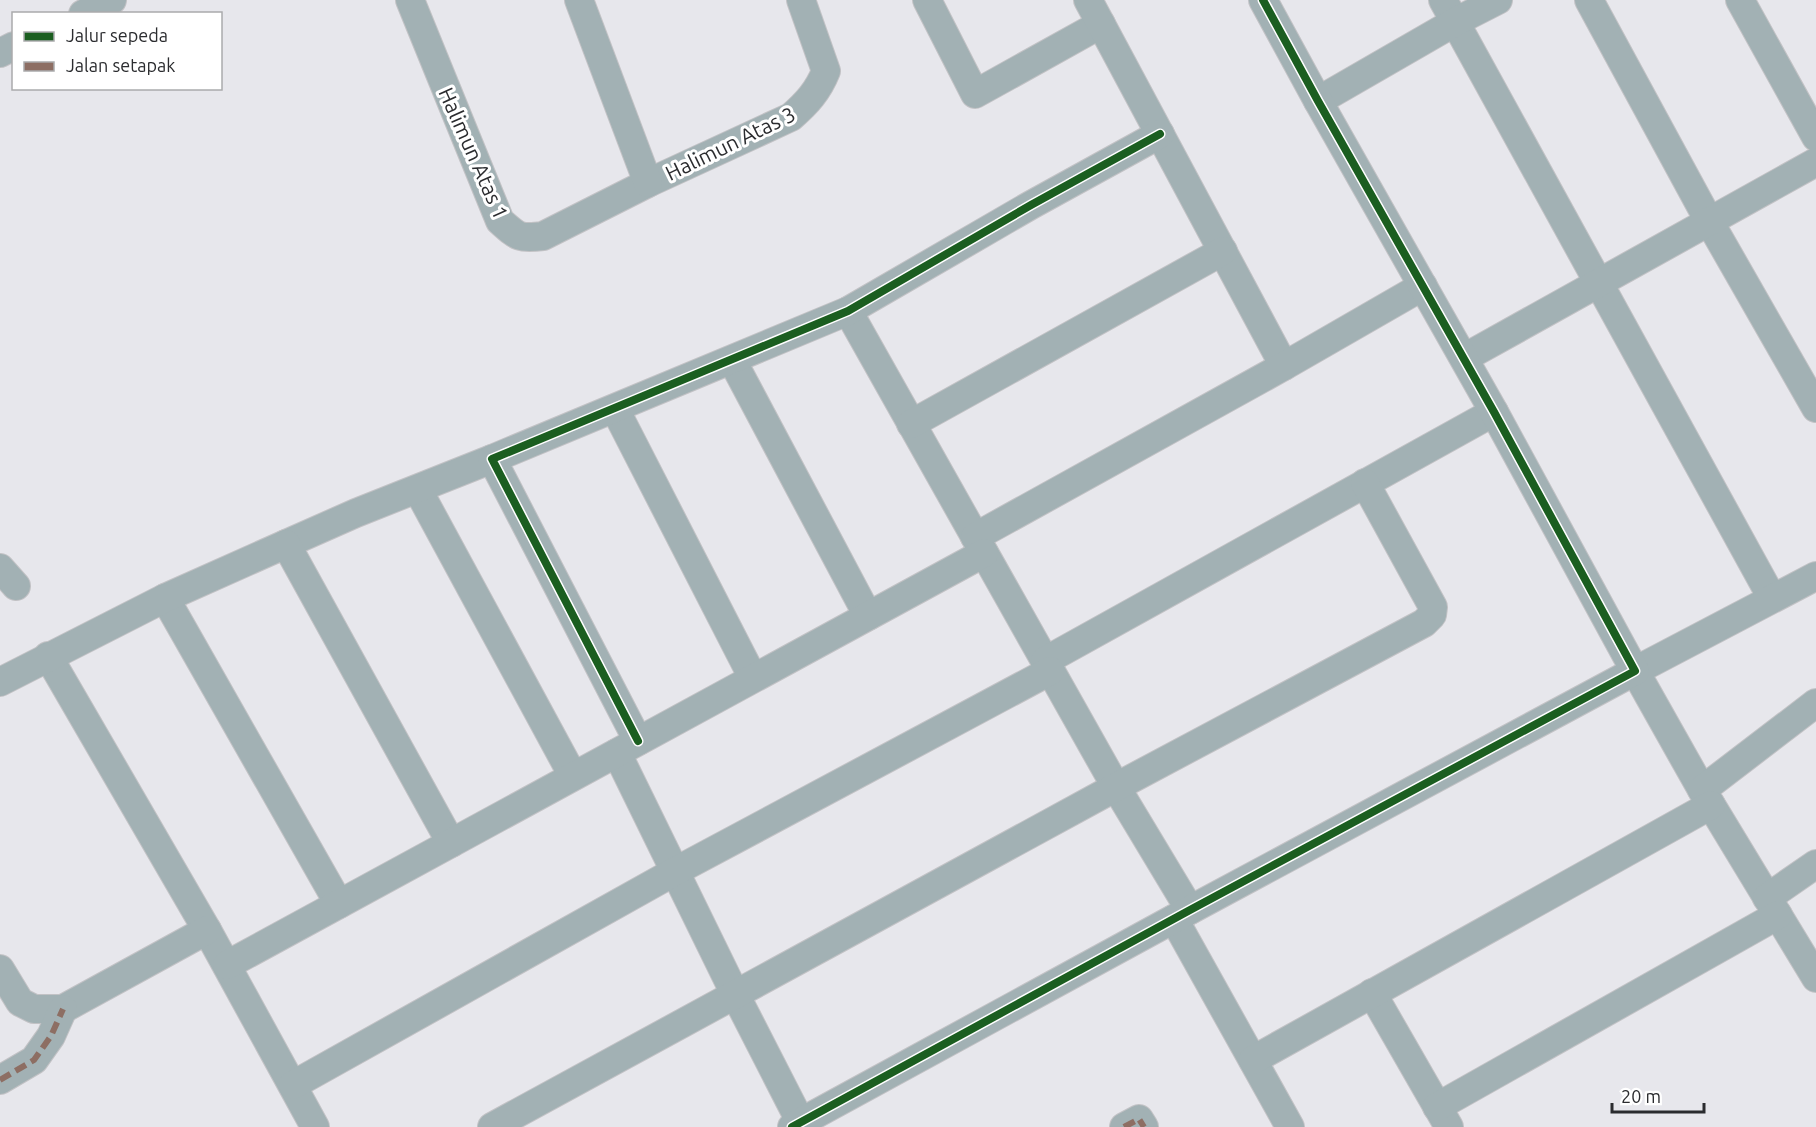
<svg xmlns="http://www.w3.org/2000/svg" width="1816" height="1127" font-family="Ubuntu,sans-serif">
<style>
.lines{fill:none;stroke-linecap:round;stroke-linejoin:round}
.minor-casing{stroke:#c2c2c5;stroke-width:30}
.minor{stroke:#a2b1b4;stroke-width:28}
.quiet{stroke:#8d6e63;stroke-width:6;stroke-dasharray:12 6;stroke-linecap:butt}
.cycleway-casing{stroke:#fff;stroke-width:11}
.cycleway{stroke:#1b5e20;stroke-width:8}
.labels{text-anchor:middle;dominant-baseline:central;stroke-width:6;stroke-linejoin:round;paint-order:stroke}
.street-label{font-size:21px;fill:#2b2c2f;stroke:#fff}
</style>
<rect width="100%" height="100%" fill="#e7e7ec"/>
<g class="lines">
<g class="minor-casing">
<g id="minor">
<path d="M 410,0 L 500,221 C 518,237 519,239 543,236 L 648,183 L 791,117 C 807,103 818,91 826,71 L 801,0"/>
<path d="M 579,0 L 648,183"/>
<path d="M 927,0 L 975,94 L 1101,24"/>
<path d="M 1088,0 L 1284,366"/>
<path d="M 1443,0 L 1772,598"/>
<path d="M 1589,0 L 1709,221 L 1816,408"/>
<path d="M 1740,0 L 1816,137"/>
<path d="M 83,14 L 112,0"/>
<path d="M 0,53 L 14,46"/>
<path d="M 1318,101 L 1455,22 L 1498,0"/>
<path d="M 848,311 L 1116,787 L 1190,910"/>
<path d="M 1464,358 L 1816,162"/>
<path d="M 732,360 L 868,616"/>
<path d="M 615,409 L 753,678"/>
<path d="M 911,424 L 1223,251"/>
<path d="M 418,490 L 573,776"/>
<path d="M 975,537 L 1284,366 L 1423,286"/>
<path d="M 286,544 L 356,513 L 492,459"/>
<path d="M 0,568 L 16,586"/>
<path d="M 1816,576 L 1635,671 L 1702,790 L 1816,978"/>
<path d="M 165,598 L 339,904"/>
<path d="M 48,656 L 207,930 L 315,1127"/>
<path d="M 1045,661 L 1494,412"/>
<path d="M 0,682 L 165,598 L 286,544 L 451,843"/>
<path d="M 638,741 L 492,459 L 848,311 L 1031,205 L 1160,134"/>
<path d="M 617,753 L 735,994 L 801,1123"/>
<path d="M 1702,790 L 1816,703"/>
<path d="M 1767,898 L 1816,864"/>
<path d="M 1174,919 L 1290,1127"/>
<path d="M 227,965 L 984,553"/>
<path d="M 0,969 L 20,1002 L 34,1009 L 63,1009 L 207,930"/>
<path d="M 1372,993 L 1449,1127"/>
<path d="M 1253,1060 L 1711,805"/>
<path d="M 0,1080 L 34,1060 L 51,1036 L 63,1009"/>
<path d="M 293,1085 L 674,872 L 1050,671"/>
<path d="M 1437,1107 L 1778,915"/>
<path d="M 492,1127 L 1116,787 L 1424,623 L 1432,615 L 1433,607 L 1365,483"/>
<path d="M 792,1127 L 1190,910 L 1635,671 L 1494,412 L 1318,101 L 1263,0"/>
<path d="M 1124,1127 L 1139,1119 L 1144,1127"/>
</g>
</g>
<use href="#minor" class="minor"/>
<g class="quiet">
<path d="M 0,1080 L 34,1060 L 51,1036 L 63,1009"/>
<path d="M 1124,1127 L 1139,1119 L 1144,1127"/>
</g>
<g class="cycleway-casing">
<g id="cycleway">
<path d="M 638,741 L 492,459 L 848,311 L 1031,205 L 1160,134"/>
<path d="M 792,1127 L 1190,910 L 1635,671 L 1494,412 L 1318,101 L 1263,0"/>
</g>
</g>
<use href="#cycleway" class="cycleway"/>
</g>
<g class="labels">
<g class="street-label">
<text transform="translate(730 143) rotate(-26)">Halimun Atas 3</text>
<text transform="translate(474 153) rotate(66)">Halimun Atas 1</text>
</g>
</g>
<rect x="12" y="12" width="210" height="78" fill="#ffffff" stroke="#aaabac" stroke-width="1.5"/>
<rect x="24" y="32" width="30" height="9" fill="#1b5e20" stroke="#aaabac" stroke-width="1.5"/>
<text x="66" y="42" font-size="18" fill="#2b2c2f">Jalur sepeda</text>
<rect x="24" y="62" width="30" height="9" fill="#8d6e63" stroke="#aaabac" stroke-width="1.5"/>
<text x="66" y="72" font-size="18" fill="#2b2c2f">Jalan setapak</text>
<path d="M1612 1103v9h92v-9" fill="none" stroke="#2b2c2f" stroke-width="3"/>
<text x="1621" y="1103" font-size="18" fill="#2b2c2f" stroke="#ffffff" stroke-width="4.5" paint-order="stroke">20 m</text>
</svg>
